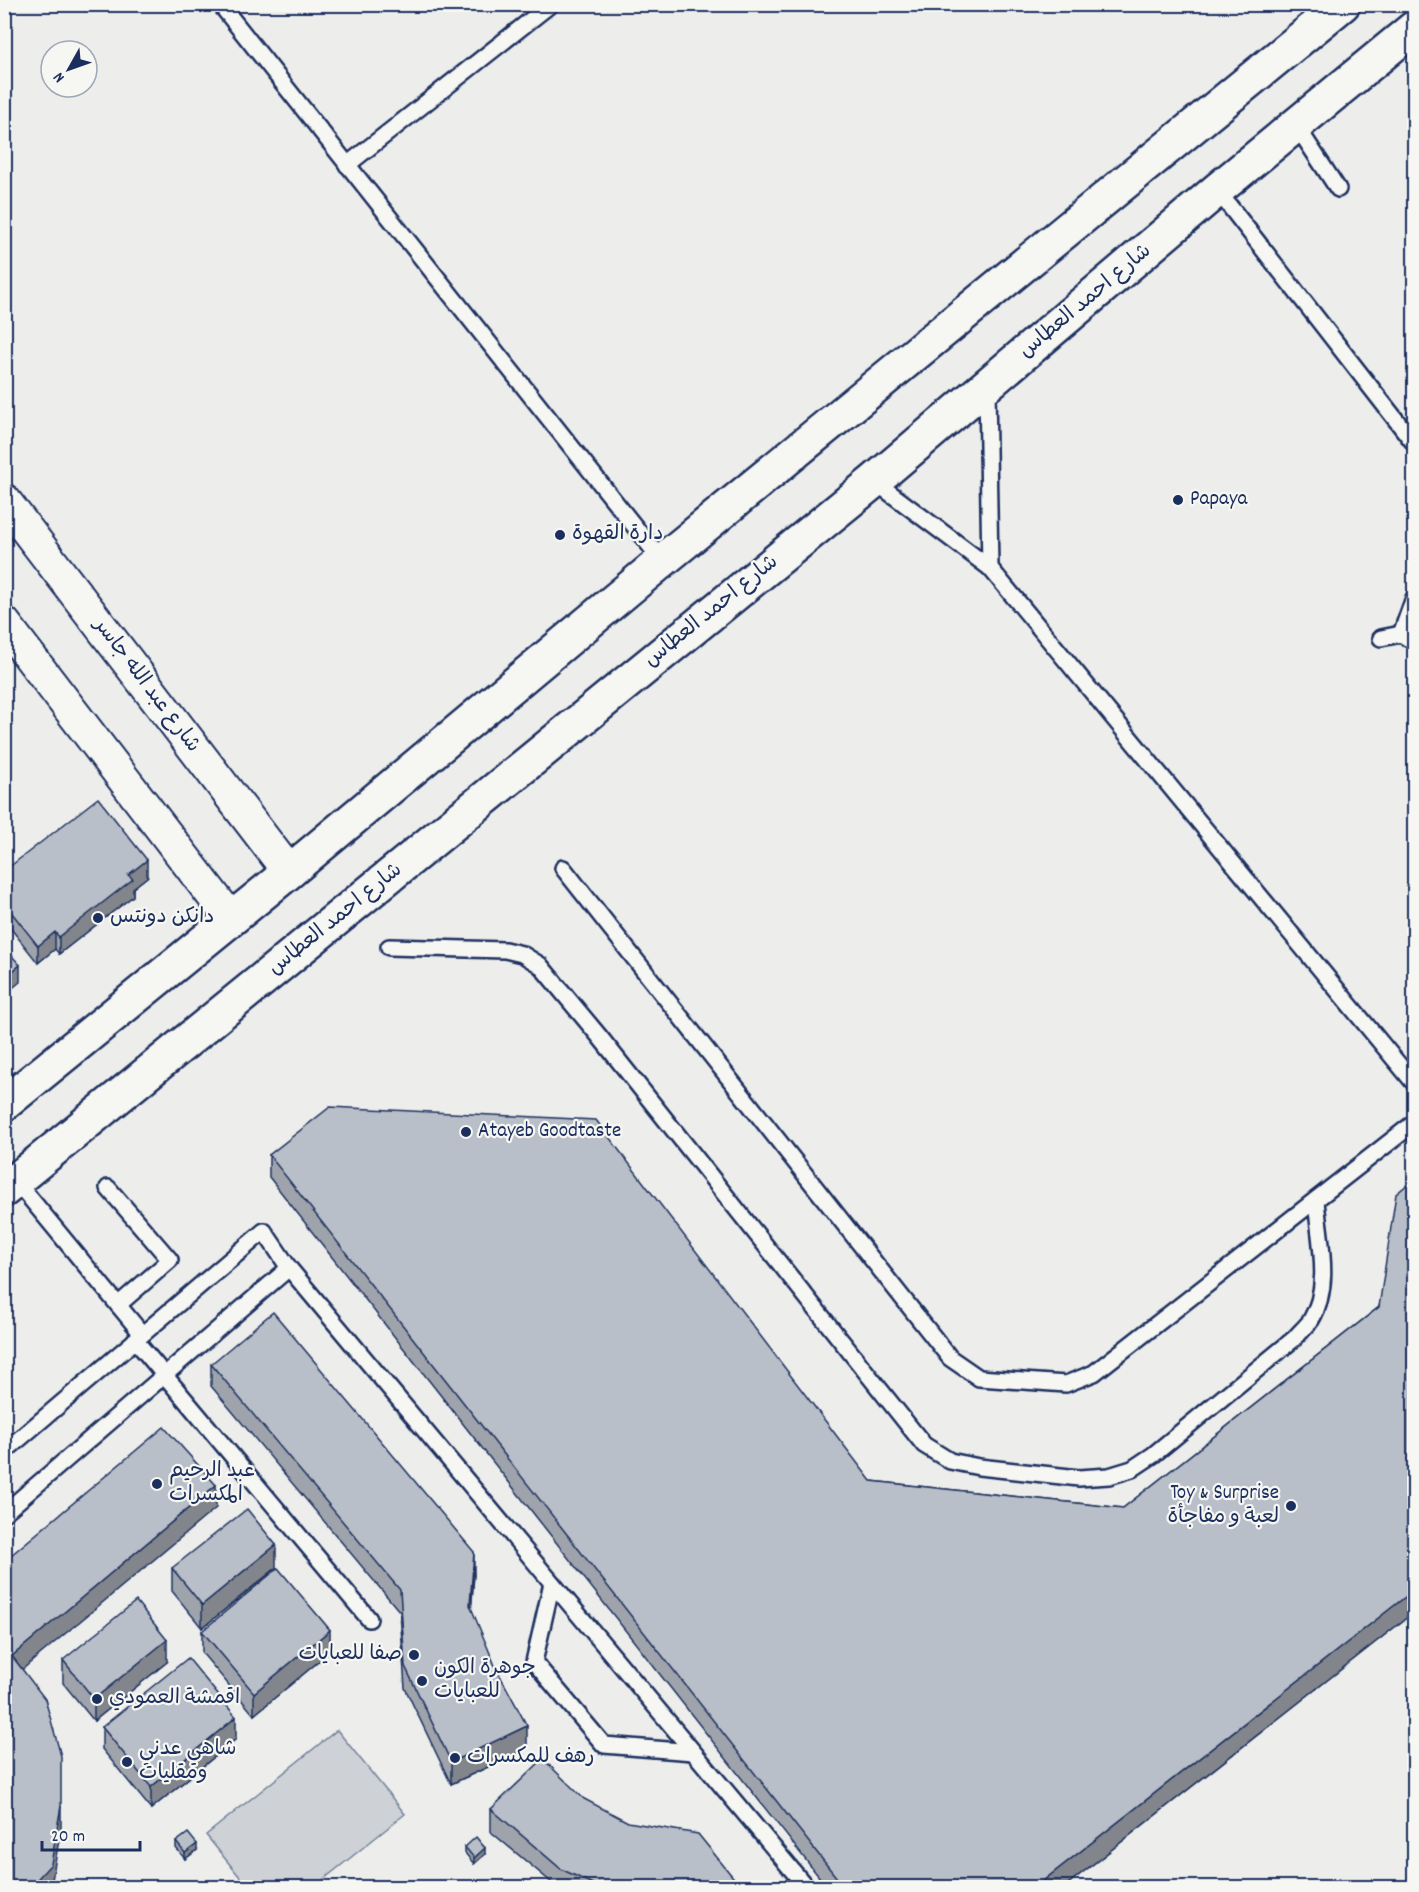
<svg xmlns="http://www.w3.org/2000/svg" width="1419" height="1892" font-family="Dekko,'Playpen Sans Arabic',sans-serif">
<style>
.green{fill:#ced2d7;stroke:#74809a;stroke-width:1.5}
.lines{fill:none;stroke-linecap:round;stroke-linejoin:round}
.lane-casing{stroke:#1b2f5e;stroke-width:20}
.street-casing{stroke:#1b2f5e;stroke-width:36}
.secondary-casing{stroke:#1b2f5e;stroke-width:38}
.lane{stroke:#f6f6f2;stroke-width:15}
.street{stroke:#f6f6f2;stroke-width:32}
.secondary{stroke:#f6f6f2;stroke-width:33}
.wall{fill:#9fa4ac;stroke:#1b2f5e;stroke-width:1.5}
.shaded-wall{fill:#82868c;stroke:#1b2f5e;stroke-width:1.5}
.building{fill:#b9bfc8;stroke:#1b2f5e;stroke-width:1.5}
.poi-dot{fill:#1b2f5e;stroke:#f6f6f2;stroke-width:2}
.labels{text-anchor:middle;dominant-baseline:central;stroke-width:4.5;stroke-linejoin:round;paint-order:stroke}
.street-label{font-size:21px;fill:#1b2f5e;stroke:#f6f6f2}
.poi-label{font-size:21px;fill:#1b2f5e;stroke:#f6f6f2;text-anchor:start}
</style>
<rect width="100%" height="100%" fill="#edeeec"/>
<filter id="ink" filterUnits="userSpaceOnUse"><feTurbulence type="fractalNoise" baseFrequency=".0167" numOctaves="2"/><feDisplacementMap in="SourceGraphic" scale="12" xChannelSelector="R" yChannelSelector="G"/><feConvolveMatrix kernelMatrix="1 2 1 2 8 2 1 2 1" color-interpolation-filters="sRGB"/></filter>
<g filter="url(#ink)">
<path class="green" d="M 337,1730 L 405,1814 L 314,1887 L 248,1887 L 206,1835 Z"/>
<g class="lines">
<g class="lane-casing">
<g id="lane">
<path d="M 220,4 L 662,561"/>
<path d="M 1296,125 L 1338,189"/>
<path d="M 347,165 L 551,4"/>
<path d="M 1217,190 L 1414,443"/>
<path d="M 987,388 L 990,568"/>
<path d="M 874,481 L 990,568 L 1414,1083"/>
<path d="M 1401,634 L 1414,598"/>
<path d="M 1381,638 L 1401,634 L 1414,642"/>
<path d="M 563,868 L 950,1358 L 979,1378 L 1066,1384 L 1094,1373 L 1414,1123"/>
<path d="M 389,947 L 505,950 L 522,954 L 540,965 L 599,1036 L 924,1445 L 950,1461 L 979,1467 L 1079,1478 L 1109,1476 L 1132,1469 L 1153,1455 L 1295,1338 C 1300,1332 1307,1326 1311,1320 C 1332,1285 1319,1239 1316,1200"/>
<path d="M 16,1181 L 142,1334"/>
<path d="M 108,1188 L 170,1260 L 118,1305"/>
<path d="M 289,1268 L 807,1888"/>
<path d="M 135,1340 L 369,1619"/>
<path d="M 4,1452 L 264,1231 L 289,1268 L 4,1513"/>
<path d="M 552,1583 L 534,1662 L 604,1745 L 693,1752"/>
</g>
</g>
<g class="street-casing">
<g id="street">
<path d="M 4,500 L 289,872"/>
<path d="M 4,623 L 231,919"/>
</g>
</g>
<g class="secondary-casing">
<g id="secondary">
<path d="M 4,1104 L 289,872 L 662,561 L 1343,4"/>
<path d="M 4,1190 L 874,481 L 1217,190 L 1414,28"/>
</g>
</g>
<use href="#lane" class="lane"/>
<use href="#street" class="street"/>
<use href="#secondary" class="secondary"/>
</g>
<g class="wall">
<path d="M 4,871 L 147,877 L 133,888 L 133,896 L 59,954 L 55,949 L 38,963 L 4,920 Z"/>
<path d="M 269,1155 L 871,1481 L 1123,1508 L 1379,1307 L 1414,1179 L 1414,1612 L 1064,1887 L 827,1887 L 269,1177 Z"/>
<path d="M 211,1364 L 474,1574 L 471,1609 L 527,1749 L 451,1784 L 405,1688 L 400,1612 L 211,1386 Z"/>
<path d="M 172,1568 L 276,1568 L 202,1628 L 172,1591 Z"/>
<path d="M 202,1631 L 330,1652 L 254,1715 L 202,1653 Z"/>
<path d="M 63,1660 L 167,1662 L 94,1721 L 63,1683 Z"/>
<path d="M 102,1727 L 236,1739 L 151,1809 L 102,1749 Z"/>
<path d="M 584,1799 L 741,1887 L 557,1887 L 491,1832 L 491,1809 Z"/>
<path d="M 176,1842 L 197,1850 L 185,1859 L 176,1848 Z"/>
<path d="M 465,1847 L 485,1854 L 474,1864 L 465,1853 Z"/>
</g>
<g class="shaded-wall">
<path d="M 7,686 L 7,703 L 4,705 L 4,688 Z"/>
<path d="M 147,860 L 147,877 L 133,888 L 133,896 L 59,954 L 59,937 L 128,875 Z"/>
<path d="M 55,932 L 55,949 L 38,963 L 38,946 Z"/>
<path d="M 20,965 L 20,982 L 4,995 L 4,978 Z"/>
<path d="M 216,1485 L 216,1508 L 12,1678 L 12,1656 Z"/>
<path d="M 276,1545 L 276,1568 L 202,1628 L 202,1605 Z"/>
<path d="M 474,1552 L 474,1574 L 470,1628 L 470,1605 Z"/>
<path d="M 1414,1590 L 1414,1612 L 1064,1887 L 1035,1887 Z"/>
<path d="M 330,1630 L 330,1652 L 254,1715 L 254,1693 Z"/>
<path d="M 167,1640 L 167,1662 L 94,1721 L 94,1699 Z"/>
<path d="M 236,1717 L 236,1739 L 151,1809 L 151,1787 Z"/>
<path d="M 527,1726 L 527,1749 L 451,1784 L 451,1762 Z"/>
<path d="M 61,1806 L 61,1828 L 51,1886 L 50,1887 L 30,1887 Z"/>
<path d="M 197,1844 L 197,1850 L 185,1859 L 185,1853 Z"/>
<path d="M 485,1848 L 485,1854 L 474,1864 L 474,1858 Z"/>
</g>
<g class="building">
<path d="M 98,798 L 147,860 L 128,875 L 133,879 L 59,937 L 55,932 L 38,946 L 4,903 L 4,871 Z"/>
<path d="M 4,947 L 20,965 L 4,978 Z"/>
<path d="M 330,1107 L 596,1120 L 871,1481 L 1123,1508 L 1379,1307 L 1396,1194 L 1414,1179 L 1414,1590 L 1035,1887 L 844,1887 L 269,1155 Z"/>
<path d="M 273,1312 L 474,1552 L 470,1605 L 496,1668 L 527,1726 L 451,1762 L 405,1666 L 400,1590 L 211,1364 Z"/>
<path d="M 164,1427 L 216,1485 L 12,1656 L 45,1699 L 61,1756 L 61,1806 L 51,1864 L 30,1887 L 4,1887 L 4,1561 Z"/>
<path d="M 247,1509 L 276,1545 L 202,1605 L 172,1568 Z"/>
<path d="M 278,1568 L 330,1630 L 254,1693 L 202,1631 Z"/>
<path d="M 136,1601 L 167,1640 L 94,1699 L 63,1660 Z"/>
<path d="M 188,1658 L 236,1717 L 151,1787 L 102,1727 Z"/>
<path d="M 543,1759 L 584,1799 L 628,1822 L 698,1834 L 741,1887 L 599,1887 L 561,1869 L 491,1809 Z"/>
<path d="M 188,1833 L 197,1844 L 185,1853 L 176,1842 Z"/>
<path d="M 476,1837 L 485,1848 L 474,1858 L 465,1847 Z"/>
</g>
</g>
<g class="poi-dot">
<circle cx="1178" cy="500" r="6"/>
<circle cx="560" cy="535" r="6"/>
<circle cx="98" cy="918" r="6"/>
<circle cx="466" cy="1132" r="6"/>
<circle cx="157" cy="1484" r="6"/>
<circle cx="1291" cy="1506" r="6"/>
<circle cx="414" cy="1655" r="6"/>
<circle cx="422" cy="1681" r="6"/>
<circle cx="97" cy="1699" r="6"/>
<circle cx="455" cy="1758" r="6"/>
<circle cx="127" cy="1762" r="6"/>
</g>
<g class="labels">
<g class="street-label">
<text transform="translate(1086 302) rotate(-40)">شارع احمد العطاس</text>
<text transform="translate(712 612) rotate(-39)">شارع احمد العطاس</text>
<text transform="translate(146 686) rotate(53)">شارع عبد الله جاسر</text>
<text transform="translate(336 920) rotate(-39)">شارع احمد العطاس</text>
</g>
<g class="poi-label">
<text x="1190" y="500">Papaya</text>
<text x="572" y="535">دارة القهوة</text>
<text x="110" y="918">دانكن دونتس</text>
<text x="478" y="1132">Atayeb Goodtaste</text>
<text x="169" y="1472">عبد الرحيم<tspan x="169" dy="24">المكسرات</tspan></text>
<text x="1279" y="1494" text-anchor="end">Toy &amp; Surprise<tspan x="1279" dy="24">لعبة و مفاجأة</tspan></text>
<text x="402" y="1655" text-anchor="end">صفا للعبايات</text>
<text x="434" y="1669">جوهرة الكون<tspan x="434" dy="24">للعبايات</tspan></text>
<text x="109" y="1699">اقمشة العمودي</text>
<text x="139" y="1750">شاهي عدني<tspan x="139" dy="24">ومقليات</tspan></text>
<text x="467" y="1758">رهف للمكسرات</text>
</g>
</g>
<rect width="1419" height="1892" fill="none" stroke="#f6f6f2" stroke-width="24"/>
<rect x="12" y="12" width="1395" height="1868" fill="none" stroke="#1b2f5e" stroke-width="2" filter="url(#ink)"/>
<g transform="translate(69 69) rotate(230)"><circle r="28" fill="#f6f6f2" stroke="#9ea6b7" stroke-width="1.5"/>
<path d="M0-4.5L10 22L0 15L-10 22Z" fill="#1b2f5e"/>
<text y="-9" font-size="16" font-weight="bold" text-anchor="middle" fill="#1b2f5e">N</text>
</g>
<path d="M42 1841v9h98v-9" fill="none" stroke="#1b2f5e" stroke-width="3"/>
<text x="51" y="1841" font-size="18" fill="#1b2f5e" stroke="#f6f6f2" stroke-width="4.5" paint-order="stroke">20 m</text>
</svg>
